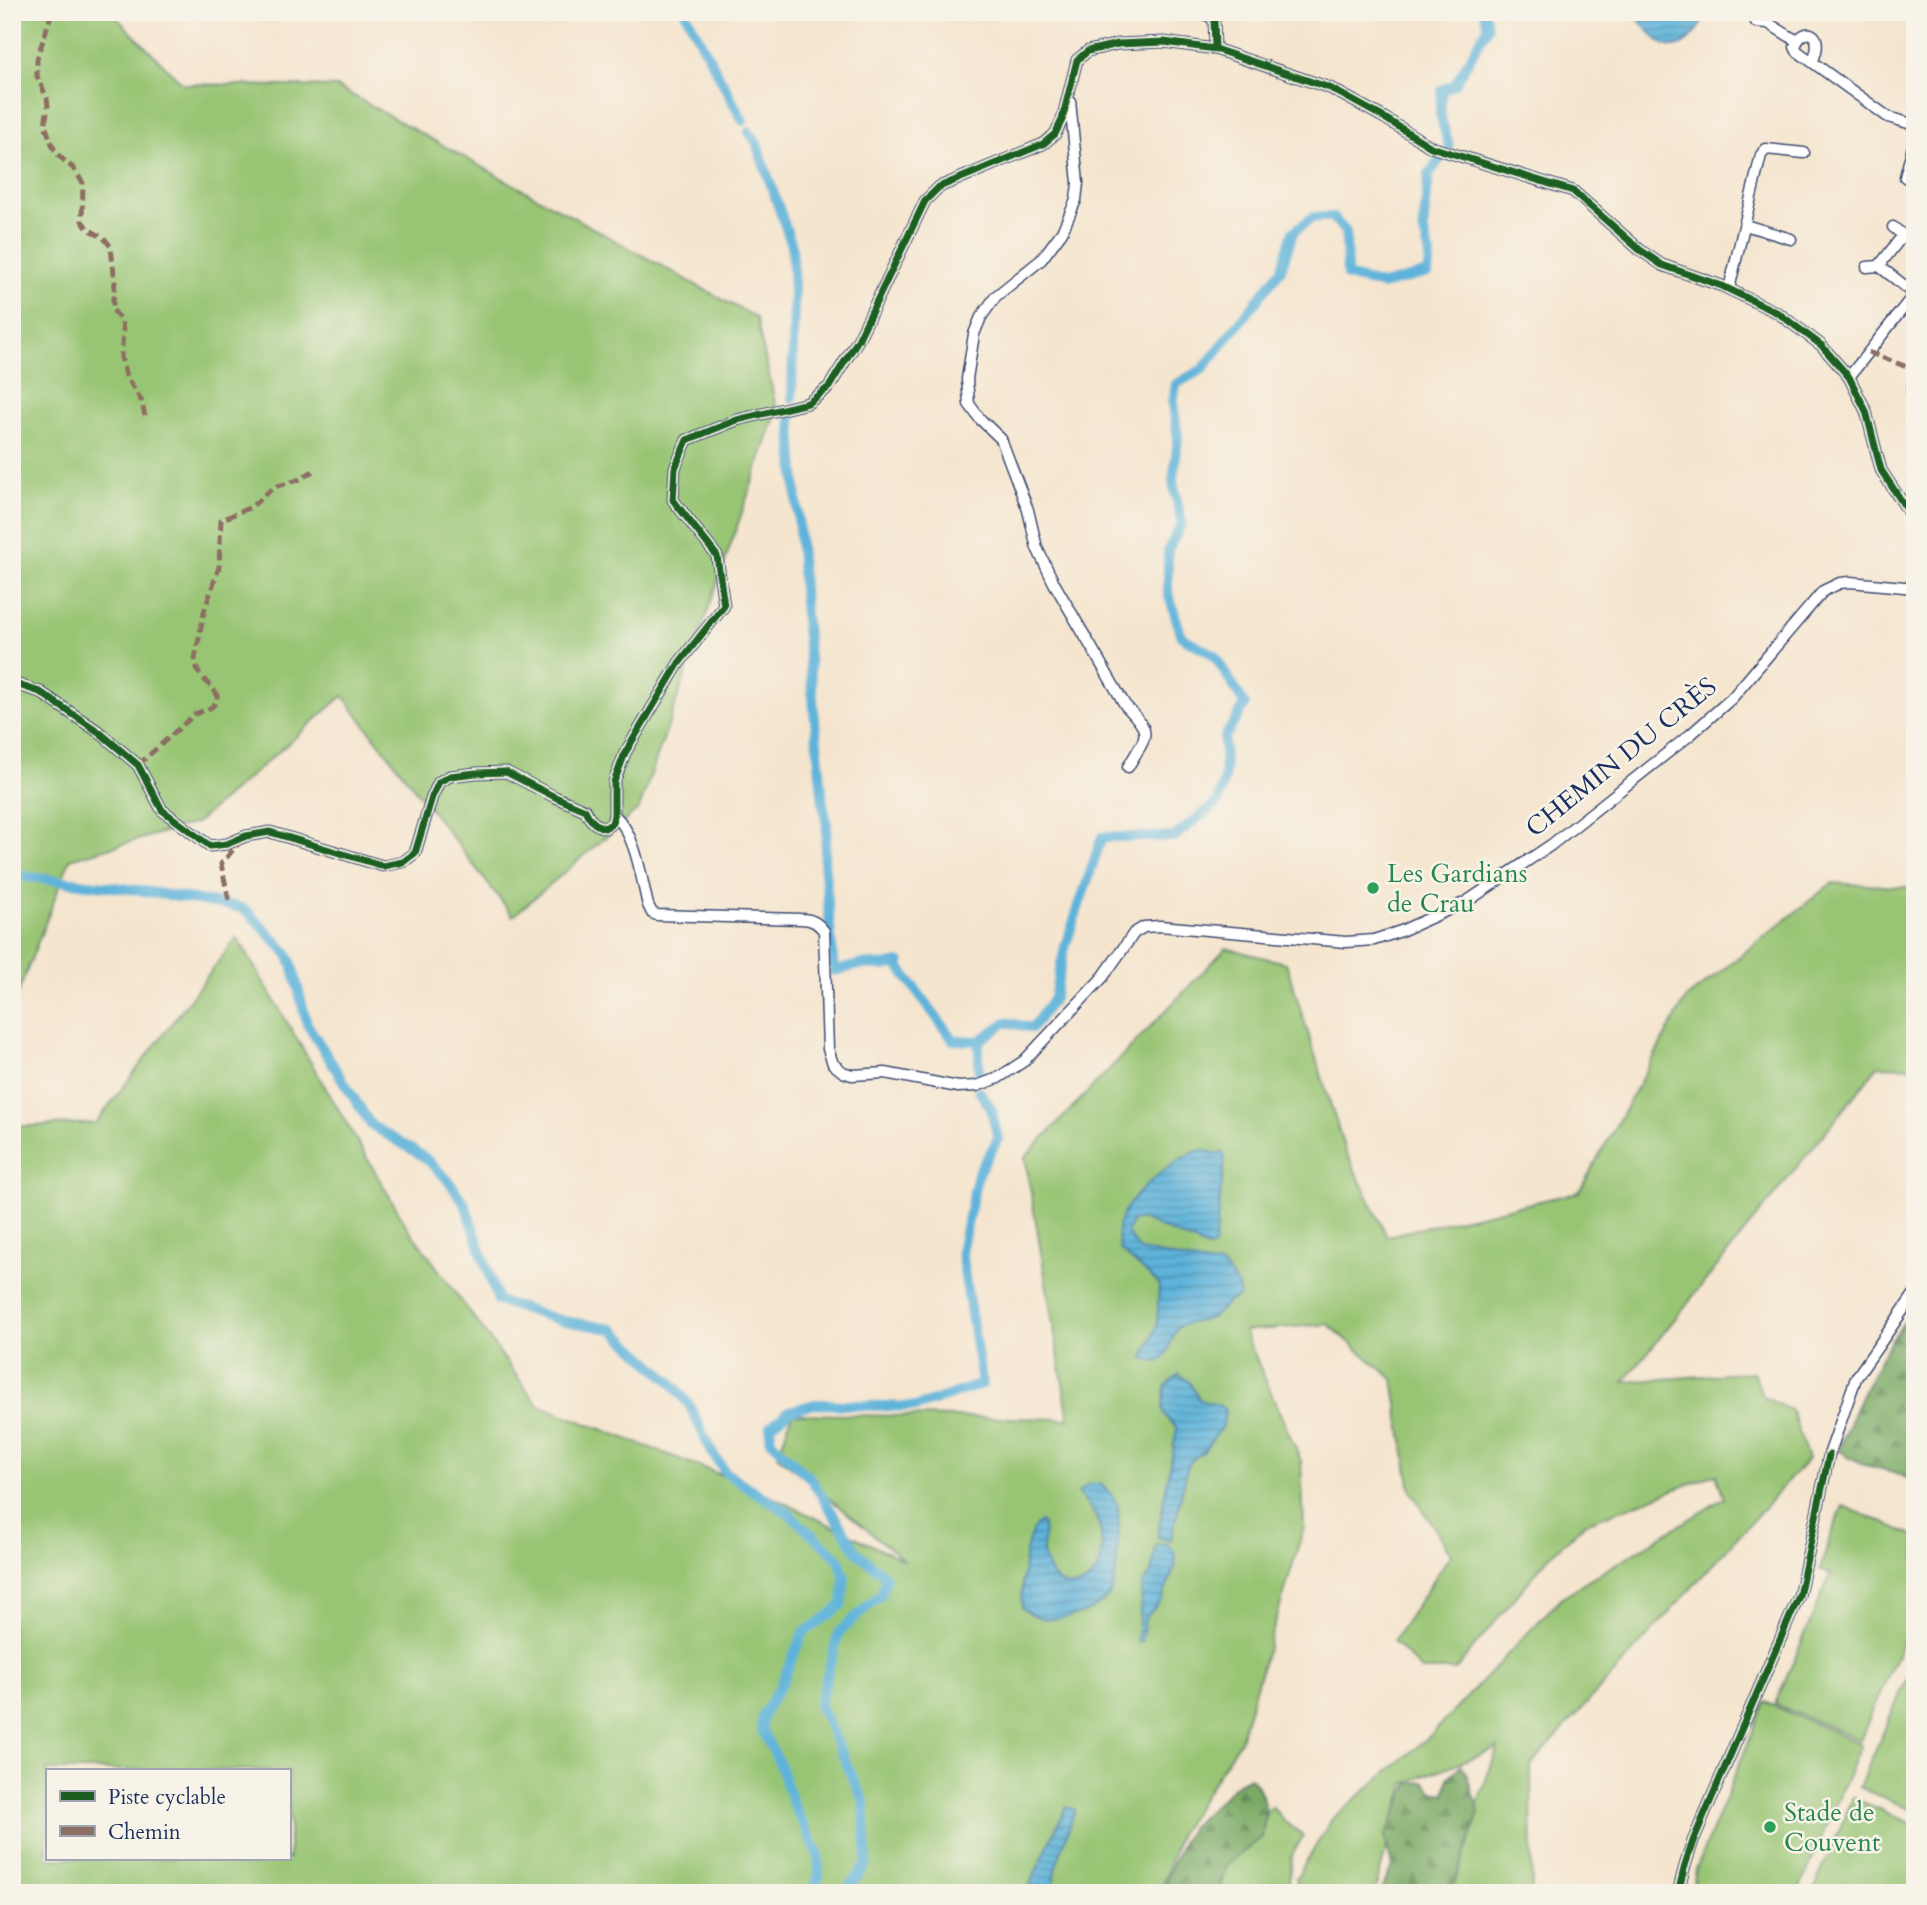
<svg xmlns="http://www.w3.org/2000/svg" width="1927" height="1905" font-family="Cardo,serif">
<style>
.green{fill:#98c573;stroke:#5a7a68;stroke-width:2;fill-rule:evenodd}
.forest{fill:url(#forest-firs);stroke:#4a6c62;stroke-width:2}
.water{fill:url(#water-rules);stroke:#3c719c;stroke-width:2}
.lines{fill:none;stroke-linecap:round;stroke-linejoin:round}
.canal{stroke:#5eb3da;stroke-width:10}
.street-casing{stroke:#3c4a6f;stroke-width:13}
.street{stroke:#fff;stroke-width:10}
.quiet{stroke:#8d6e63;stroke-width:5;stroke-dasharray:10 5;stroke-linecap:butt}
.cycleway-casing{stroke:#f7f3e8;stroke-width:11}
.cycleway{stroke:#1b5e20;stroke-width:7}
.leisure-dot{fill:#2e9e5b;stroke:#f7f3e8;stroke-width:2.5}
.labels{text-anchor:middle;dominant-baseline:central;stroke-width:5;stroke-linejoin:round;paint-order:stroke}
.street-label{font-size:26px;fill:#1b2f5e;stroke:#f7f3e8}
.leisure-label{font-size:26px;fill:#27864d;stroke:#f7f3e8;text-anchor:start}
</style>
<defs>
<pattern id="forest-firs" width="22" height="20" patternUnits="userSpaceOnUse" patternTransform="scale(1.75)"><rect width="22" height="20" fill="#7aaa65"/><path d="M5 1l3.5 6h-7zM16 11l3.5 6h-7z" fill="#638b56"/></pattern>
<pattern id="water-rules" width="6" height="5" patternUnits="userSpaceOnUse" patternTransform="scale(1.75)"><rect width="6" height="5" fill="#5eb3da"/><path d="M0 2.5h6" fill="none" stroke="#4d92b4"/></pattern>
</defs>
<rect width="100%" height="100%" fill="#f7f3e8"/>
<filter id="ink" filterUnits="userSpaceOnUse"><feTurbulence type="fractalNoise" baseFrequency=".0143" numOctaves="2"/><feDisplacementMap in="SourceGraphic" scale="14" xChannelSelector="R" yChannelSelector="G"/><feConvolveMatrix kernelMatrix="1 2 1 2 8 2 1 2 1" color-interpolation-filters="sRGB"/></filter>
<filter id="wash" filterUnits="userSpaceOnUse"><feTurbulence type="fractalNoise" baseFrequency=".00686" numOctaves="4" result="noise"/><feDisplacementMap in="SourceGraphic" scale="28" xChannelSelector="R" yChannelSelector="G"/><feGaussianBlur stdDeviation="1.57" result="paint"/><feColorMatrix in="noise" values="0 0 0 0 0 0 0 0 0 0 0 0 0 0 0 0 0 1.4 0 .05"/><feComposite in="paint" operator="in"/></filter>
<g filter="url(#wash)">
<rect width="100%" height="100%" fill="#f5e5ce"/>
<g class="green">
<path d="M 12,12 L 111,12 L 183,84 L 337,87 L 756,318 L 777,411 L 639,809 L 513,916 L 343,696 L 196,823 L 70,859 L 12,1009 Z"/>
<path d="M 1832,883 L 1915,888 L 1915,1067 L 1878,1066 L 1624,1382 L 1753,1372 L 1763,1397 L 1792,1411 L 1808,1459 L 1531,1765 L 1532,1893 L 1443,1893 L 1498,1748 L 1405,1783 L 1374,1893 L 1300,1893 L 1296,1878 L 1333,1818 L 1431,1735 L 1562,1597 L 1724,1498 L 1716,1474 L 1585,1523 L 1548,1558 L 1455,1670 L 1421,1670 L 1393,1641 L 1451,1554 L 1411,1491 L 1393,1379 L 1328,1324 L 1244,1331 L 1301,1461 L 1304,1527 L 1240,1740 L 1179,1834 L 1160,1893 L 12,1893 L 12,1127 L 96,1123 L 237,937 L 408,1228 L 538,1405 L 745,1484 L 905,1561 L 778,1456 L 792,1414 L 1069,1419 L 1025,1157 L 1226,948 L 1286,963 L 1345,1150 L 1387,1236 L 1579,1192 L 1686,999 ZM 47,1770 L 289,1770 L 289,1858 L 47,1858 Z"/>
<path d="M 1843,1506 L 1915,1536 L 1915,1613 L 1860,1740 L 1775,1704 L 1831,1574 L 1820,1570 L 1831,1534 Z"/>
<path d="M 1915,1660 L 1915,1811 L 1859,1787 Z"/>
<path d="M 1765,1702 L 1861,1744 L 1798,1893 L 1692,1893 L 1696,1869 Z"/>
<path d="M 1853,1798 L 1915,1825 L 1915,1893 L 1812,1893 Z"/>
<path d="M 1272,1807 L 1284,1821 L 1303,1836 L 1291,1857 L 1288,1893 L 1219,1893 L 1226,1865 L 1262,1837 L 1266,1811 Z"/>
</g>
<g class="forest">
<path d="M 1915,1308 L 1915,1482 L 1894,1472 L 1864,1465 L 1838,1450 C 1858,1401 1881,1349 1915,1308 Z"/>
<path d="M 1461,1765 L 1467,1775 L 1479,1813 L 1451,1893 L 1380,1893 L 1392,1867 L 1385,1837 L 1409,1783 L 1425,1782 L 1433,1792 L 1445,1794 L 1448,1778 Z"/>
<path d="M 1250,1777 C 1270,1801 1266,1808 1262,1837 L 1226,1865 L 1219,1893 L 1163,1893 L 1168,1874 L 1182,1842 L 1192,1826 L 1238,1783 Z"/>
</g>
<g class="water">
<path d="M 1632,12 L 1705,12 C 1700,30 1682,58 1660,42 C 1650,34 1641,22 1632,12 Z"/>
<path d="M 1201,1150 L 1219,1154 L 1223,1153 L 1225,1159 L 1214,1247 L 1210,1248 L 1206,1247 L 1141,1219 L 1132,1221 L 1127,1233 L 1140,1250 L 1207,1264 L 1222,1265 C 1229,1275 1242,1285 1239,1298 C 1235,1299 1231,1300 1228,1302 C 1223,1307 1218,1313 1212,1317 C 1202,1322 1187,1322 1179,1327 C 1166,1336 1174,1373 1144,1358 L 1157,1326 L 1159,1284 L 1120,1250 C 1119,1242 1116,1231 1119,1223 C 1128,1195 1174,1158 1201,1150 Z"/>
<path d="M 1179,1374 L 1189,1382 L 1200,1400 L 1220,1406 L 1225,1410 L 1223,1425 L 1204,1451 L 1192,1460 L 1188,1466 L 1171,1540 L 1157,1538 L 1177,1428 L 1165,1416 L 1163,1409 L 1165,1387 Z"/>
<path d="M 1089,1484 L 1100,1484 C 1106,1490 1114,1495 1117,1504 C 1121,1515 1117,1579 1112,1590 C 1102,1612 1057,1625 1036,1616 C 1031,1614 1027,1611 1022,1608 C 1021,1589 1023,1533 1040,1522 L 1043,1525 C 1045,1542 1039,1550 1048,1568 C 1059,1593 1086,1592 1098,1568 C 1104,1556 1102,1530 1097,1519 C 1093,1509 1084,1501 1078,1492 Z"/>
<path d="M 1166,1544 L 1174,1551 L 1176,1558 L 1175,1567 L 1162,1599 L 1145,1619 L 1141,1642 L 1138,1643 L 1137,1640 L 1143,1583 L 1151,1574 L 1155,1549 L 1157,1545 Z"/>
<path d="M 1066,1807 L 1075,1810 L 1055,1870 L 1052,1893 L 1026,1893 Z"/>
</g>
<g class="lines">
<g class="canal">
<path d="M 685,12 L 743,121"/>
<path d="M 749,132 L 756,142 L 792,246 L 794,296 L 792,398"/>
<path d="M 1449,146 L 1440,114 L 1442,90 L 1455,84 L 1488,27 L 1484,12"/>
<path d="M 791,416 L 805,616 L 823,804 L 827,826 L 824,861 L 834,971 L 863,964 L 885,966 L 900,963 L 900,968 L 953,1040 L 979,1041"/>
<path d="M 12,875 L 138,890 L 233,906 L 242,908 L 248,912 L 287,953 L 292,964 L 307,1024 L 371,1125 L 424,1157 L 447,1179 L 465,1204 L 498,1301 L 563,1321 L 613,1329 L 673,1384 L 690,1406 L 711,1451 L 726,1473 L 788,1513 L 839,1559 L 845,1578 L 842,1604 L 829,1615 L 803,1633 L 782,1682 L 763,1715 L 761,1728 L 779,1763 L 792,1802 L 818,1854 L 819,1876 L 812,1893"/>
<path d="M 979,1076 L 979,1041 L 1006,1022 L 1032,1028 L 1054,998 L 1065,947 L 1102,837 L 1174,837 L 1219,801 L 1225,775 L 1224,738 L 1245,705 L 1214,655 L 1182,637 L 1168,593 L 1168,550 L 1182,523 L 1173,483 L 1178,438 L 1173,403 L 1176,384 L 1203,369 L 1281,270 L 1293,232 L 1313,217 L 1332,217 L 1346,232 L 1347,276 L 1382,285 L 1428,273 L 1430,255 L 1423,229 L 1429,174 L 1440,159"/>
<path d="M 845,1893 L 867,1863 L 864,1802 L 819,1704 L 839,1632 L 881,1594 L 886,1577 L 857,1552 L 811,1479 L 770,1440 L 771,1426 L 789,1411 L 815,1404 L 916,1407 L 982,1384 L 961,1251 L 978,1173 L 998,1139 L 991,1108 L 979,1091"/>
</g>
</g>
</g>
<g filter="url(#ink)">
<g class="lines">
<g class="street-casing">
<g id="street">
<path d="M 1201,12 L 1214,19"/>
<path d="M 1214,19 L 1215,49 L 1330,88 L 1383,117 L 1431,147 L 1573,191 L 1640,250 L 1662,265 L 1722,286 L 1778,313 L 1821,345 L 1849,377 L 1866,411 L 1881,470 L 1908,511 L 1915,528"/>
<path d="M 1756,22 L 1768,23 L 1797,41"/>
<path d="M 1812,62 C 1827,33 1803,23 1795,47 L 1797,51 L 1888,117 L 1915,125"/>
<path d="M 1070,101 L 1078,183 L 1076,200 L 1062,232 L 1041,260 L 996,296 L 981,317 L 974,334 L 967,379 L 969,404 L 980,419 L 1001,439 L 1028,510 L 1037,548 L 1054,583 L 1125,705 C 1154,735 1147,734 1128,767"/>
<path d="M 1915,139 L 1905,177 L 1915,183"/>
<path d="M 1745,225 L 1791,239"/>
<path d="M 1879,266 L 1915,294"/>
<path d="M 1867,267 L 1879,266 L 1903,235 L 1893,227"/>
<path d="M 1729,289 L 1761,155 L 1766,149 L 1804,153"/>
<path d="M 1915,375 L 1912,392 L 1915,425"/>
<path d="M 1849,377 L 1915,293"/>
<path d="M 12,683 L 40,692 L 99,732 L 138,765 L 162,810 L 210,846 L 227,844 L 246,836 L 270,832 L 383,866 L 403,862 L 415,853 L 432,797 L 439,782 L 450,776 L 476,773 L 506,772 L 555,797 L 585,810 C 590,820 594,825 605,828 L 612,823 L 614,815 L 614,782 L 625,753 L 679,663 L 724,606 L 717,556 L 673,500 L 675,468 L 687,440 L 737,420 L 808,403 L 829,387 L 858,340 L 925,201 L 939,187 L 1043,144 L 1055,134 L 1062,120 L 1077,60 L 1088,51 L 1118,44 L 1164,42 L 1215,49"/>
<path d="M 614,815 C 636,833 641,878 648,905 L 652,913 L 657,915 L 801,919 C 811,919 817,922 824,931 L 828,1049 L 833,1064 L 843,1072 L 852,1075 L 885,1073 L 958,1087 L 977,1086 L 998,1078 L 1024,1061 L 1103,977 L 1134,933 L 1144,927 L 1160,926 L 1346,942 L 1374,940 L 1401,931 L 1466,902 L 1551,845 L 1690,735 L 1732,698 L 1823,591 L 1840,583 L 1850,582 L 1915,588"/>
<path d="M 1678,1893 L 1684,1869 L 1693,1841 L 1799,1596 L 1829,1455 L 1856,1378 L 1915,1293"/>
</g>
</g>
<use href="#street" class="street"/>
<g class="quiet">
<path d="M 52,12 L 37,59 L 37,76 L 47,98 L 48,106 L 45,125 L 54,149 L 60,157 L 73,168 L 83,183 L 82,221 L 88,229 L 104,238 L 111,247 L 115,282 L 113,299 L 113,310 L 122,322 L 123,333 L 121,357 L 126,376 L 141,400 L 145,416"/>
<path d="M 1868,352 L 1915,370"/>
<path d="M 138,765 L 195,714 L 212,707 L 217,701 L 217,694 L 198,672 L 195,659 L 204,612 L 219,567 L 221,520 L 251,507 L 274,487 L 298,480 L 315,470"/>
<path d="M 229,900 L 221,864 L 239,843"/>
</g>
<g class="cycleway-casing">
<g id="cycleway">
<path d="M 1214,19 L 1215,49 L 1330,88 L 1383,117 L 1431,147 L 1573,191 L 1640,250 L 1662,265 L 1722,286 L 1778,313 L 1821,345 L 1849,377 L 1866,411 L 1881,470 L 1908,511 L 1915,528"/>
<path d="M 12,683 L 40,692 L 99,732 L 138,765 L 162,810 L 210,846 L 227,844 L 246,836 L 270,832 L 383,866 L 403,862 L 415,853 L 432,797 L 439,782 L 450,776 L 476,773 L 506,772 L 555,797 L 585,810 C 590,820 594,825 605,828 L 612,823 L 614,815 L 614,782 L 625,753 L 679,663 L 724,606 L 717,556 L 673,500 L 675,468 L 687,440 L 737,420 L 808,403 L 829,387 L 858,340 L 925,201 L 939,187 L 1043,144 L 1055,134 L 1062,120 L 1077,60 L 1088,51 L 1118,44 L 1164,42 L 1215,49"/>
<path d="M 1678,1893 L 1684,1869 L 1693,1841 L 1799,1596 L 1829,1455"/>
</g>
</g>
<use href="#cycleway" class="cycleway"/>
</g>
</g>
<g class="leisure-dot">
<circle cx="1373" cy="888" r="7"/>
<circle cx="1770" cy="1827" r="7"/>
</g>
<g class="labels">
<g class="street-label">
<text transform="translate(1621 757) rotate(-39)">CHEMIN DU CRÈS</text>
</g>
<g class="leisure-label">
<text x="1387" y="873">Les Gardians<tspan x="1387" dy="30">de Crau</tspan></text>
<text x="1784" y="1812">Stade de<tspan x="1784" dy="30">Couvent</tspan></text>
</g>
</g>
<rect width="1927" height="1905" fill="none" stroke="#f7f3e8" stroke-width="42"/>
<rect x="46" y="1769" width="245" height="91" fill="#f7f3e8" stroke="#9fa5b1" stroke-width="2"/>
<rect x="60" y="1791" width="35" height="10" fill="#1b5e20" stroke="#9fa5b1" stroke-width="2"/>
<text x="108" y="1804" font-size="21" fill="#1b2f5e">Piste cyclable</text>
<rect x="60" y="1826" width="35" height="10" fill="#8d6e63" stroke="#9fa5b1" stroke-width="2"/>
<text x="108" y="1839" font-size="21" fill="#1b2f5e">Chemin</text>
</svg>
